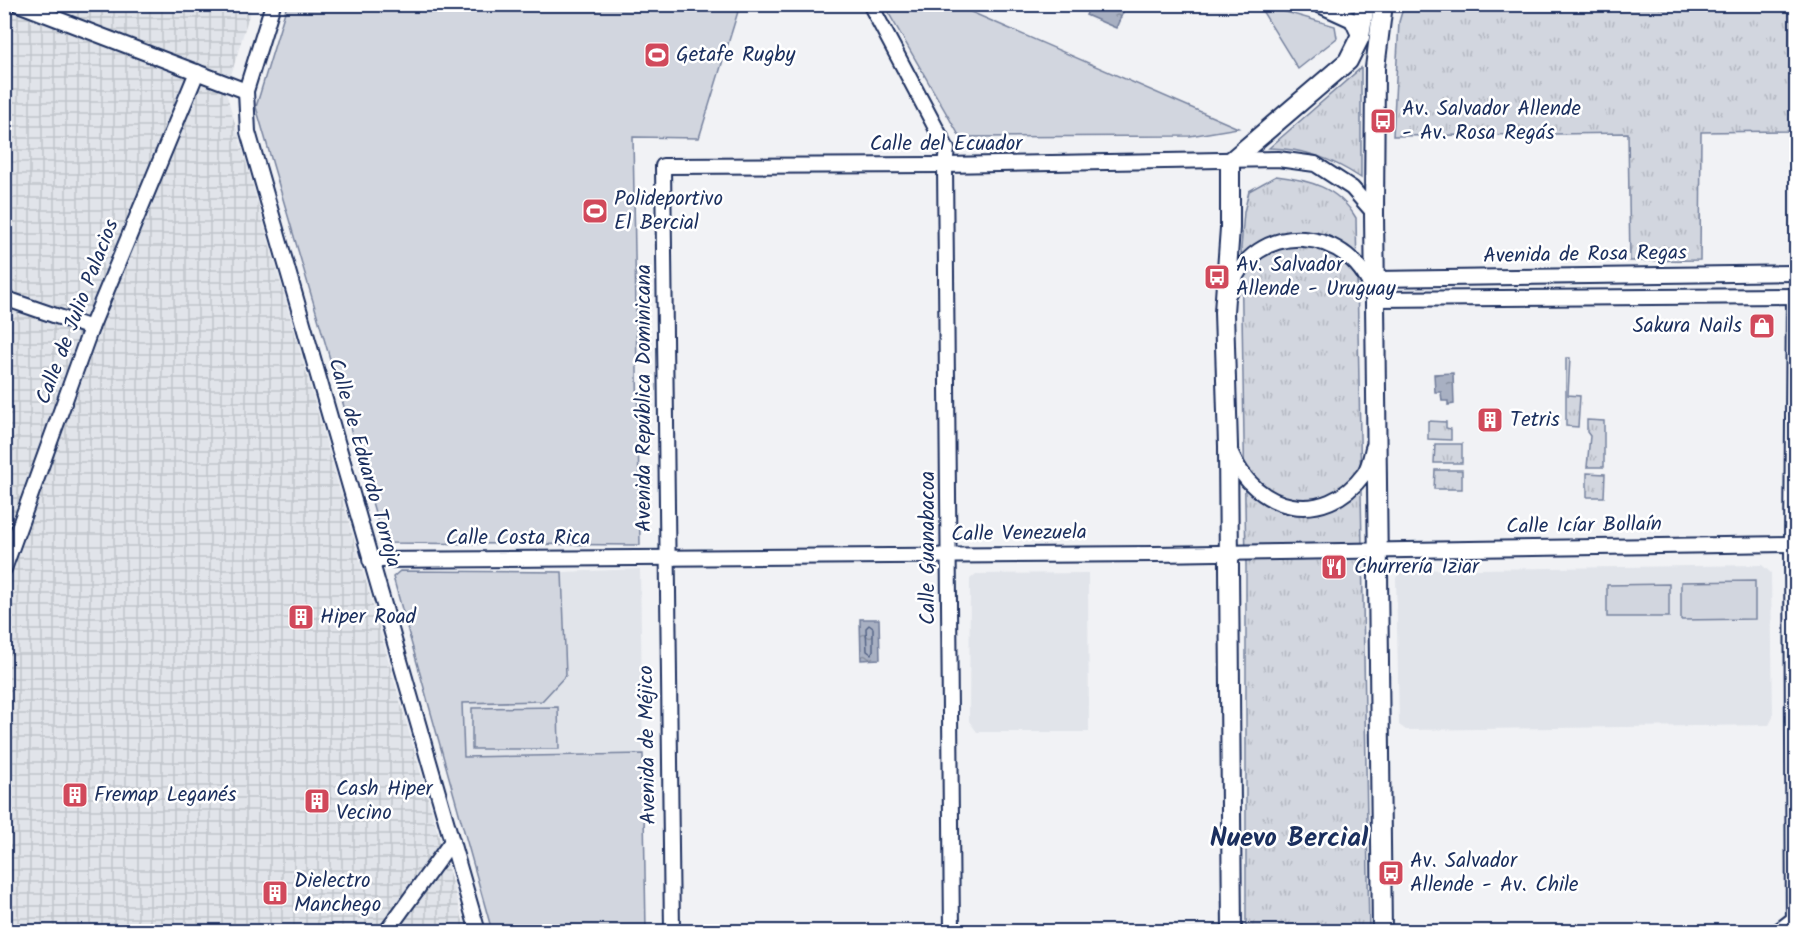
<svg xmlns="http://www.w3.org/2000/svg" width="1801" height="936" font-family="Kalam,sans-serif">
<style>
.built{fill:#e1e4ea}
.industrial{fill:url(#industrial-grid)}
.green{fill:#d2d6df;stroke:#76829e;stroke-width:1.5}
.park{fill:url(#park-tufts);stroke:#76829e;stroke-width:1.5}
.water{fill:url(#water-ripples);stroke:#707c9a;stroke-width:1.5}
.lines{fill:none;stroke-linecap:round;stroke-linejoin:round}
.shore{stroke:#536386;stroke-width:1.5}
.street-casing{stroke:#1b2f5e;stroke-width:18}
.secondary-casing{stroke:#1b2f5e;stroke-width:22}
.street{stroke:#fff;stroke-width:14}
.secondary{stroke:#fff;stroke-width:18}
.labels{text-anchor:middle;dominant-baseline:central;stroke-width:5;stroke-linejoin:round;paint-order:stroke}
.poi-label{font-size:21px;fill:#1b2f5e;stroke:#fff;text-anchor:start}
.street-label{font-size:21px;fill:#1b2f5e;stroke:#fff}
.district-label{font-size:27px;font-weight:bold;fill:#1b2f5e;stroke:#fff}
</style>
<defs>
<pattern id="industrial-grid" width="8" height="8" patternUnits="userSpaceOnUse" patternTransform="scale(1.5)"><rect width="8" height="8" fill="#e1e4ea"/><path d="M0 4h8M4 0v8" fill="none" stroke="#c0c4cb"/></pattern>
<pattern id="park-tufts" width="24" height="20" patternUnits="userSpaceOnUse" patternTransform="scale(1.5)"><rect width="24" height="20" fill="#d2d6df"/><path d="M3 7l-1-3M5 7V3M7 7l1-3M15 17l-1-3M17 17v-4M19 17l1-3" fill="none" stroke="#b4b8c2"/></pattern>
<pattern id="water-ripples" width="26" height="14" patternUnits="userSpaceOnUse" patternTransform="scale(1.5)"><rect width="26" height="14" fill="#a8b0c2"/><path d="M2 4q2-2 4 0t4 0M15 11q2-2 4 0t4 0" fill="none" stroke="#8890a1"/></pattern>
</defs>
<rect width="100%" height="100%" fill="#f1f2f5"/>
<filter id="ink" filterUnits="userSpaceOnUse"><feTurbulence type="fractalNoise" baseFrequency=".0167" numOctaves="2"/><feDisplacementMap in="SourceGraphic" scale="12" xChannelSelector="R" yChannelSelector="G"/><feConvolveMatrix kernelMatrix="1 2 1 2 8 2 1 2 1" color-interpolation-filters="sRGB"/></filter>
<g filter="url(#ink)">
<g class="built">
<path d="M 1762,565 L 1771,573 L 1773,717 L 1769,725 L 1406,730 L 1399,725 L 1396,578 L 1401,570 Z"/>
<path d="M 640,569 L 643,754 L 464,757 L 462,703 L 542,701 L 566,674 L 562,572 Z"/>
<path d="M 1088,573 L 1089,732 L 977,732 L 969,721 L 970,579 L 976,574 Z"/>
</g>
<path class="industrial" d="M 5,5 L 252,5 L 226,92 L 466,931 L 5,932 Z"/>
<g class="green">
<path d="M 1258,4 L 1335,26 L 1337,38 L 1298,69 Z"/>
<path d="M 287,5 L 740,5 L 699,138 L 633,137 L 640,545 L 384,543 L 256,107 Z"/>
<path d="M 884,5 L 955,5 L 1238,128 L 1190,136 L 960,137 Z"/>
<path d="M 400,571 L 562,572 L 566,675 L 542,701 L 462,703 L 464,757 L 643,754 L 646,931 L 492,931 L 393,577 Z"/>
<path d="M 1755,581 L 1755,619 L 1681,620 L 1681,582 Z"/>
<path d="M 1669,584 L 1669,617 L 1607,617 L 1607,585 Z"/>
<path d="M 558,707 L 559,749 L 472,749 L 472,708 Z"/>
</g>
<g class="park">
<path d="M 1404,5 L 1796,5 L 1796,131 L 1701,132 L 1700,260 L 1630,261 L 1628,133 L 1393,136 L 1399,22 Z"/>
<path d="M 1361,68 L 1361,178 C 1331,158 1305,149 1269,148 Z"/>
<path d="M 1276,176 C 1309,180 1338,187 1356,218 L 1369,931 L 1246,932 L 1246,566 L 1241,248 L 1244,212 L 1249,191 Z"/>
<path d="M 1566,358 L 1570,358 L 1568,395 L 1580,396 L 1578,427 L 1566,426 Z"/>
<path d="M 1587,420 L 1604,421 L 1604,467 L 1587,467 L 1590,436 L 1587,432 Z"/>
<path d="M 1428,421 L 1446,422 L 1446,428 L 1451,429 L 1451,440 L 1428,439 Z"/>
<path d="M 1435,444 L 1462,444 L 1462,463 L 1434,463 Z"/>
<path d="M 1435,470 L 1462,470 L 1462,489 L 1434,489 Z"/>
<path d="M 1587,473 L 1605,474 L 1604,497 L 1587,497 Z"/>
</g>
<g class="water">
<path d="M 1091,4 L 1111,5 L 1124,10 L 1116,28 L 1086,15 Z"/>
<path d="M 1453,373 L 1454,404 L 1448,405 L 1448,401 L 1442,401 L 1441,392 L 1435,392 L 1434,374 Z"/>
<path d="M 860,619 L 879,619 L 880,659 L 861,660 Z"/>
</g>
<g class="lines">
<path class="shore" d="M 869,625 L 873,628 L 873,651 L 871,654 L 867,651 L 866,628 Z"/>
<g class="street-casing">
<g id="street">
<path d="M 18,4 L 246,91"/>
<path d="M 273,4 L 246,91 L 248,132 L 478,932"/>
<path d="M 870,4 L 947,149 L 945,165 L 952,932"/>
<path d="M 1317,4 L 1352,20 L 1360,37"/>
<path d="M 1347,4 L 1353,4"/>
<path d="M 1375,279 L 1796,273"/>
<path d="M 1229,293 C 1252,216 1355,224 1375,299 L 1796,296"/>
<path d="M 4,298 L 91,328"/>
<path d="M 1231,453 C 1255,512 1324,528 1364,474 C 1369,467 1371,456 1373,448"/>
<path d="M 370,560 L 1155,554 L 1792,544"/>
<path d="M 4,569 L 91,328 L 197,72"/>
<path d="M 386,932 L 452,841"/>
<path d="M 672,932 L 663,166 L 945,165 L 1278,159 L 1315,164 L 1352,188 L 1374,213"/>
<path d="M 1777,932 L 1794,919"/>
<path d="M 1794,932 L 1792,544 L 1794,296"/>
</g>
</g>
<g class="secondary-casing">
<g id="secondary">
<path d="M 1232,932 L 1228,446 L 1224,312 L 1230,228 L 1230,162 L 1348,61 L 1360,37 L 1365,4"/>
<path d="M 1382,932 L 1374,213 L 1375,68 L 1383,4"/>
</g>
</g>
<use href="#street" class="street"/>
<use href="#secondary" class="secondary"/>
</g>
</g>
<defs>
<g id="stadium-square" transform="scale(1.35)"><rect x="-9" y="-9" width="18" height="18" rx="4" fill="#d1495b" stroke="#fff"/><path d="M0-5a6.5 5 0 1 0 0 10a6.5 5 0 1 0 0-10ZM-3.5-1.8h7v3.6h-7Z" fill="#fff"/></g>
<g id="bus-square" transform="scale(1.35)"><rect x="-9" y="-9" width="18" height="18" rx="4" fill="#d1495b" stroke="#fff"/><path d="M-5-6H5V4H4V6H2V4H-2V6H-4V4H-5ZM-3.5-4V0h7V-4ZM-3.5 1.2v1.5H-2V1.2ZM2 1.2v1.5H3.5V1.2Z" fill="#fff"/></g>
<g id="shop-square" transform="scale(1.35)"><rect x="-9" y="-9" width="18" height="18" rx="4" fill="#d1495b" stroke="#fff"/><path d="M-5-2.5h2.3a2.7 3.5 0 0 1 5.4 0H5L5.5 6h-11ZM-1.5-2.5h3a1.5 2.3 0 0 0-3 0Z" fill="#fff"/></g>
<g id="building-square" transform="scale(1.35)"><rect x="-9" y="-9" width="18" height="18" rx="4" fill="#d1495b" stroke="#fff"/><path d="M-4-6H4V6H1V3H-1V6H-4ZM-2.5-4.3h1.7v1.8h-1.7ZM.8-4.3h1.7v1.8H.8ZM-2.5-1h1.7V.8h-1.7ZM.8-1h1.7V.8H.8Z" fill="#fff"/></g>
<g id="restaurant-square" transform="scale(1.35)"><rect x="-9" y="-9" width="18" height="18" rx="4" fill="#d1495b" stroke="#fff"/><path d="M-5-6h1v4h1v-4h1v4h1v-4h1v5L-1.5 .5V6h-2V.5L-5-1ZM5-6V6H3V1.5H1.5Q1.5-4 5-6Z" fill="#fff"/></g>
</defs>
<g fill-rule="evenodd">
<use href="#stadium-square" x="657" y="55"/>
<use href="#bus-square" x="1383" y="121"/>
<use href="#stadium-square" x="595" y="211"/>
<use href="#bus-square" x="1217" y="277"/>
<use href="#shop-square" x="1762" y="326"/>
<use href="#building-square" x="1490" y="420"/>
<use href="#restaurant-square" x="1334" y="567"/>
<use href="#building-square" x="301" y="617"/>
<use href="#building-square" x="75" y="795"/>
<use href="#building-square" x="317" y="801"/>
<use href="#bus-square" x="1391" y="873"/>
<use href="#building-square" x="275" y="893"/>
</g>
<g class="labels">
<g class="poi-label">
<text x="676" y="55">Getafe Rugby</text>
<text x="1402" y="109">Av. Salvador Allende<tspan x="1402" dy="24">- Av. Rosa Regás</tspan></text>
<text x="614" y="199">Polideportivo<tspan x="614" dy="24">El Bercial</tspan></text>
<text x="1236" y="265">Av. Salvador<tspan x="1236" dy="24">Allende - Uruguay</tspan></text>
<text x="1742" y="326" text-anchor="end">Sakura Nails</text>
<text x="1510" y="420">Tetris</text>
<text x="1354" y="567">Churrería Iziar</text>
<text x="320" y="617">Hiper Road</text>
<text x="336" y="789">Cash Hiper<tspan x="336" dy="24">Vecino</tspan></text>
<text x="94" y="795">Fremap Leganés</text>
<text x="1410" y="861">Av. Salvador<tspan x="1410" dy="24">Allende - Av. Chile</tspan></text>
<text x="294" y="881">Dielectro<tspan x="294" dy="24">Manchego</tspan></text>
</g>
<g class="street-label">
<text x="946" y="144">Calle del Ecuador</text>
<text transform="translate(1585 255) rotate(-1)">Avenida de Rosa Regas</text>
<text transform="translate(78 312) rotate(-69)">Calle de Julio Palacios</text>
<text transform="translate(644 398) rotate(-90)">Avenida República Dominicana</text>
<text transform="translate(364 463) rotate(74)">Calle de Eduardo Torroja</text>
<text transform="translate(1584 526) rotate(-1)">Calle Icíar Bollaín</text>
<text transform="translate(1019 534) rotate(-1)">Calle Venezuela</text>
<text x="518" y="538">Calle Costa Rica</text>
<text transform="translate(928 548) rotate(-90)">Calle Guanabacoa</text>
<text transform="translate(648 745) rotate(-91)">Avenida de Méjico</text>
</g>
<g class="district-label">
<text x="1289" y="838">Nuevo Bercial</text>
</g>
</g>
<rect width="1801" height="936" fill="none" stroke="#fff" stroke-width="24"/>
<rect x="12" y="12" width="1777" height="912" fill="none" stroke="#1b2f5e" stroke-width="2" filter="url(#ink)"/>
</svg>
